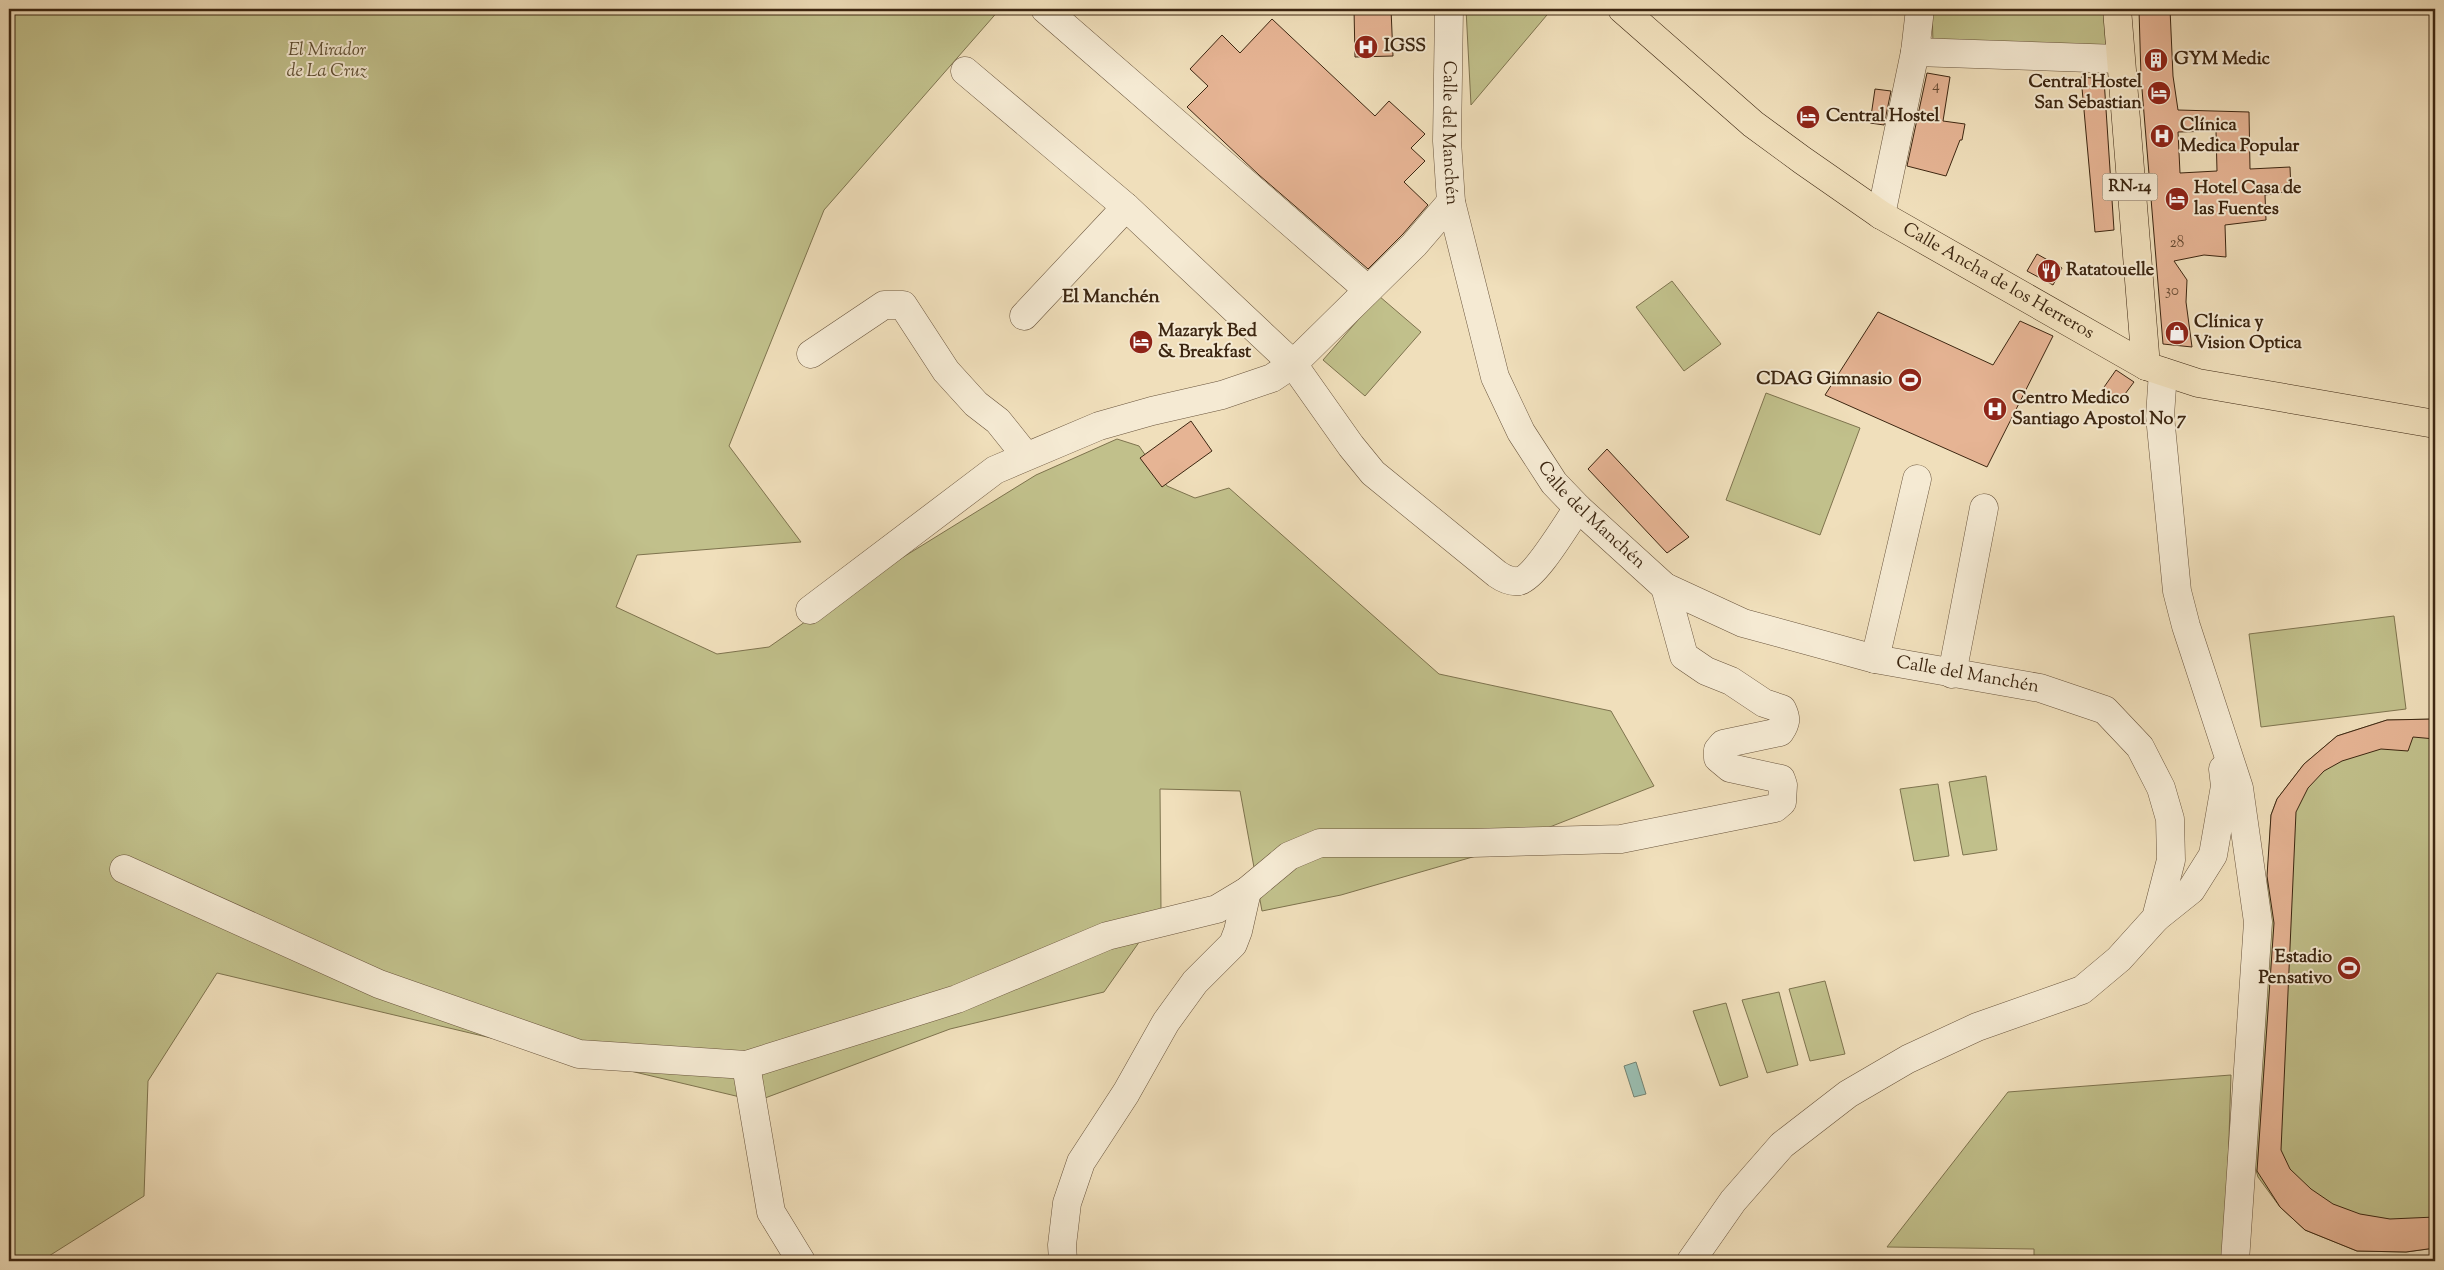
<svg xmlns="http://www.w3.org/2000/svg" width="2444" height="1270" font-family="'Sorts Mill Goudy',serif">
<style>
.green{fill:#c1c08b;stroke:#7e734e}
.water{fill:#9abdb0;stroke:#748170}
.building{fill:#e6b494;stroke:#3c2611;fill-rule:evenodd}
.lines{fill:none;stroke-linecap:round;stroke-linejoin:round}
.minor-casing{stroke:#69543c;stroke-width:29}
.major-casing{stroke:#3c2611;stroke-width:29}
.minor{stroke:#f5ead3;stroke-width:28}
.major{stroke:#f0dfbb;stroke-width:28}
.labels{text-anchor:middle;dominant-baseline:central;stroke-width:4;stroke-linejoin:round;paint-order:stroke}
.number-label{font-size:15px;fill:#664a32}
.shield{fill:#f5ead3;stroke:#74614b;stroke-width:1}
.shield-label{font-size:16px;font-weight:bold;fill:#3c2611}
.poi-label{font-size:18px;font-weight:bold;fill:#3c2611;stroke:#f5ead3;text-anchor:start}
.park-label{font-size:18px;font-style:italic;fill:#5d4c30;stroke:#f5ead3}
.street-label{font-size:18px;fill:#3c2611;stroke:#f5ead3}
.neighbourhood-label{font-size:19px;font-weight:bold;fill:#3c2611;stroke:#f5ead3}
</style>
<rect width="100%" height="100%" fill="#f0dfbb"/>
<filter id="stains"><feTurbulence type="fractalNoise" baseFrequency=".004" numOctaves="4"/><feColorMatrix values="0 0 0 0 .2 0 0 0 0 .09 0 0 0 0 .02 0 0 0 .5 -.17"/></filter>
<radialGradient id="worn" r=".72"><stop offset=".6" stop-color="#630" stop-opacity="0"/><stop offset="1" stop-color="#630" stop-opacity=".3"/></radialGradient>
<g class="green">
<path d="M 9,9 L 1000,9 L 824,210 L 729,446 L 801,542 L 637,555 L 616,607 L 717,654 L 769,647 L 858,585 L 1036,475 L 1117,439 L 1139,446 L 1167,486 L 1195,498 L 1229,488 L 1439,674 L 1611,711 L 1654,786 L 1476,856 L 1341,895 L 1262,911 L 1240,791 L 1160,789 L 1161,911 L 1104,992 L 950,1029 L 757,1101 L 217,973 L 148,1081 L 144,1196 L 41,1261 L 9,1261 Z"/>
<path d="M 1466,9 L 1552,9 L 1471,105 Z"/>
<path d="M 1932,9 L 2108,9 L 2111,49 L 1933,43 Z"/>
<path d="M 1672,281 L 1721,344 L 1684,371 L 1636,307 Z"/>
<path d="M 1379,296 L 1421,332 L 1365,396 L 1323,360 Z"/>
<path d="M 1766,393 L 1860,428 L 1820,535 L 1726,500 Z"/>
<path d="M 2394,616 L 2406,709 L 2261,727 L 2249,634 Z"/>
<path d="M 2435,719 L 2435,1248 L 2406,1252 L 2357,1251 L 2305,1230 L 2280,1207 L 2258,1177 L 2252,1157 L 2271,815 L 2277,799 L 2304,764 L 2337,736 L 2387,720 Z"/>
<path d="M 1986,776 L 1997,850 L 1963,855 L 1949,782 Z"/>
<path d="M 1938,784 L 1949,856 L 1914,861 L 1900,789 Z"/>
<path d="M 1825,981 L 1845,1054 L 1810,1061 L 1789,989 Z"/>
<path d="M 1779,992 L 1798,1065 L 1767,1073 L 1742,1000 Z"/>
<path d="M 1726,1003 L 1748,1077 L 1720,1086 L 1693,1011 Z"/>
<path d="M 2231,1075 L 2225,1261 L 2034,1261 L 2034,1249 L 1887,1247 L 2008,1092 Z"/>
</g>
<path class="water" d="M 1636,1062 L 1646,1094 L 1634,1097 L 1624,1066 Z"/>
<g class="building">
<path d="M 1354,9 L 1391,9 L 1393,56 L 1355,57 Z"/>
<path d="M 2170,9 L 2173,76 L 2178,110 L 2249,112 L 2250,169 L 2290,167 L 2291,191 L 2265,195 L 2266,220 L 2225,225 L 2226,257 L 2204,255 L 2174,261 L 2187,280 L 2186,302 L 2192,347 L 2163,344 L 2141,77 L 2139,10 ZM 2216,131 L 2217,171 L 2180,173 L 2178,132 Z"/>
<path d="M 1272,19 L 1375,116 L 1389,101 L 1425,134 L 1411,148 L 1425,161 L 1404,182 L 1428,205 L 1403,234 L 1368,269 L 1259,175 L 1187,107 L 1208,86 L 1190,69 L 1222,35 L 1240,53 Z"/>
<path d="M 1927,73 L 1950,77 L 1943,121 L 1965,124 L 1962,140 L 1960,140 L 1946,176 L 1907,166 Z"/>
<path d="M 2081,77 L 2104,79 L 2114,230 L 2095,232 Z"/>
<path d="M 1875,89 L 1891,91 L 1884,125 L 1870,123 Z"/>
<path d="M 2037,254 L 2062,268 L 2053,285 L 2027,271 Z"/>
<path d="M 1878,312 L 1993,365 L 2020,321 L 2053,336 L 1987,467 L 1825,395 Z"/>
<path d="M 2116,370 L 2134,382 L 2119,402 L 2102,390 Z"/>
<path d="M 1191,421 L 1212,451 L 1162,487 L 1140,458 Z"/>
<path d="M 1607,449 L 1689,537 L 1667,553 L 1588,469 Z"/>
<path d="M 2435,719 L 2435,739 L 2413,737 L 2408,751 L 2381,749 L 2342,761 L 2324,771 L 2308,788 L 2296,812 L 2281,1150 L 2290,1169 L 2311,1189 L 2333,1204 L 2360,1214 L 2390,1219 L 2435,1217 L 2435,1248 L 2406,1252 L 2357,1251 L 2305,1230 L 2280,1207 L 2257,1171 L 2274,923 L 2267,876 L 2271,815 L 2277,799 L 2304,764 L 2337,736 L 2387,720 Z"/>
</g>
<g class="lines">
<g class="minor-casing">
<g id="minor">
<path d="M 1045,9 L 1367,289"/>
<path id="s1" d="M 1449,9 L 1447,141 L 1451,202 L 1495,377 L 1521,432 L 1554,483 L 1578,508 L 1665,587 L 1743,623 L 1875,659 L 2040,688 L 2105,710 L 2140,747 L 2161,788 L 2170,819 L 2171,860 L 2156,918 L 2119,959 L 2082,990 L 1977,1027 L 1908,1059 L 1848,1094 L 1782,1145 L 1733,1201 L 1691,1261"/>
<path d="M 1915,52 L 2119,59"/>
<path d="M 965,71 L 1126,207 L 1293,364 L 1351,446 L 1373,473 L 1497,574 C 1504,579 1510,582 1519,581 C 1536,577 1567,523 1578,508"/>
<path d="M 1881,215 L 1915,52 L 1920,9"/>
<path d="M 1024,316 L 1126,207"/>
<path d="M 811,354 L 884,305 L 903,305 L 946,371 L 976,404 L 998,421 L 1026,456"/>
<path d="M 2163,372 L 2160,416 L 2177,591 L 2186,626 L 2239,788 L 2258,922 L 2235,1261"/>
<path d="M 810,610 L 995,470 L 1099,426 L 1152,411 L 1222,395 L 1272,378 L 1293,364 L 1414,245 L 1451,202"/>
<path d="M 1875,659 L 1917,479"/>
<path d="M 1952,674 L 1984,508"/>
<path d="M 124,869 L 379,984 L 579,1054 L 746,1065 L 957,999 L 1107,936 L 1217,909 L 1247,891 L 1289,856 L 1320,843 L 1472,843 L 1621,839 L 1775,808 L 1782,802 L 1783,785 L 1781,779 L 1730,768 L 1718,758 L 1718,750 L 1723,744 L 1780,732 C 1786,723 1787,719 1782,709 L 1764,703 L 1731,681 L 1706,671 L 1684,656 L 1665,587"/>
<path d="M 2156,918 L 2191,890 L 2213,855 L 2225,786 L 2223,769"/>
<path d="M 746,1065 L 771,1212 L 801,1261"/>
<path d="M 1063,1261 L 1062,1245 L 1067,1203 L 1081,1162 L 1126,1093 L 1166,1022 L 1195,982 L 1233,944 L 1238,931 L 1247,891"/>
</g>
</g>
<g class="major-casing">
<g id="major">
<path id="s2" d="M 1622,9 L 1753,124 L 1802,160 L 1881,215 L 2146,366 L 2198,383 L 2435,424"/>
<path d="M 2117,9 L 2146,366"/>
</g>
</g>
<use href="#minor" class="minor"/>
<use href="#major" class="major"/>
</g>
<defs>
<g id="hospital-disc" transform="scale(1.25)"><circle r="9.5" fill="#8f2418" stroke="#f5ead3"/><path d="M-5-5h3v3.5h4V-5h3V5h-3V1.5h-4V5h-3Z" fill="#fff"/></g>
<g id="building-disc" transform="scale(1.25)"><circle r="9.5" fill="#8f2418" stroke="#f5ead3"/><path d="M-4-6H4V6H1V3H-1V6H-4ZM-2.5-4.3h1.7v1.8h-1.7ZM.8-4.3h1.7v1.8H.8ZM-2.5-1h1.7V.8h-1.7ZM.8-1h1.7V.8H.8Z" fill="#fff"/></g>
<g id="hotel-disc" transform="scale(1.25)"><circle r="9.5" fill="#8f2418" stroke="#f5ead3"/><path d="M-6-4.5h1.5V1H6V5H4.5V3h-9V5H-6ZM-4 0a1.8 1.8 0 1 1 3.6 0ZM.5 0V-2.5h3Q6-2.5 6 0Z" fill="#fff"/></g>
<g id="restaurant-disc" transform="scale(1.25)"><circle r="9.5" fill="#8f2418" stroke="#f5ead3"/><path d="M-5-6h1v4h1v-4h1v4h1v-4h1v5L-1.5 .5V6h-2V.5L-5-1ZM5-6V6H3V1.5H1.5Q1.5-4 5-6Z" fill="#fff"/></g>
<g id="shop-disc" transform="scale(1.25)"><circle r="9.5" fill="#8f2418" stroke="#f5ead3"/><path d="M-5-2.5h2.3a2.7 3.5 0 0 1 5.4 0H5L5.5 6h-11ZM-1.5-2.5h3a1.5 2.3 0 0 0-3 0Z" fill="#fff"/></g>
<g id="stadium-disc" transform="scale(1.25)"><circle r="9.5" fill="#8f2418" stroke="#f5ead3"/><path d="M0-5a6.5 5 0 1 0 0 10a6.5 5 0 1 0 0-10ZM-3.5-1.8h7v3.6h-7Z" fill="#fff"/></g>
</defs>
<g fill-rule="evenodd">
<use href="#hospital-disc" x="1366" y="47"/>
<use href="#building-disc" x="2156" y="60"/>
<use href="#hotel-disc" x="2159" y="93"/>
<use href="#hotel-disc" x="1808" y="117"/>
<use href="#hospital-disc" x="2162" y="136"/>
<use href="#hotel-disc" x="2177" y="199"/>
<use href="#restaurant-disc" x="2049" y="271"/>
<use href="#shop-disc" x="2177" y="333"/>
<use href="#hotel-disc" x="1141" y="342"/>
<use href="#stadium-disc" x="1910" y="380"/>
<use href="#hospital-disc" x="1995" y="409"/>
<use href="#stadium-disc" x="2349" y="968"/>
</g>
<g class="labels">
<g class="number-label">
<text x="1936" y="86">4</text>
<text x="2177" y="243">28</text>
<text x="2172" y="291">30</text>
</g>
<rect class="shield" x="2102.5" y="173.5" width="55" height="27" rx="4"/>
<g class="shield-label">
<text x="2130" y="187">RN-14</text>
</g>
<g class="poi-label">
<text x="1384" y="47">IGSS</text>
<text x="2174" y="60">GYM Medic</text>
<text x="2142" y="83" text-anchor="end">Central Hostel<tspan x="2142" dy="21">San Sebastian</tspan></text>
<text x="1826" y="117">Central Hostel</text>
<text x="2180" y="126">Clínica<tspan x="2180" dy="21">Medica Popular</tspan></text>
<text x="2194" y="189">Hotel Casa de<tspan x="2194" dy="21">las Fuentes</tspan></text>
<text x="2066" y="271">Ratatouelle</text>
<text x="2194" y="323">Clínica y<tspan x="2194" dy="21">Vision Optica</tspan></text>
<text x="1158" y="332">Mazaryk Bed<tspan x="1158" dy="21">&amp; Breakfast</tspan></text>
<text x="1892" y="380" text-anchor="end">CDAG Gimnasio</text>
<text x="2012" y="399">Centro Medico<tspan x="2012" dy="21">Santiago Apostol No 7</tspan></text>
<text x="2332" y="958" text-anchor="end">Estadio<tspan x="2332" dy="21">Pensativo</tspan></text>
</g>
<g class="park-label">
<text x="327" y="51">El Mirador<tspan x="327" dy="21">de La Cruz</tspan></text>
</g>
<g class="street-label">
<text stroke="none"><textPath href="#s1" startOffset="124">Calle del Manchén</textPath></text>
<text stroke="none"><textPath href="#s2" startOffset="466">Calle Ancha de los Herreros</textPath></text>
<text stroke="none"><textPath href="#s1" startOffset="544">Calle del Manchén</textPath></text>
<text stroke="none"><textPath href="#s1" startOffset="964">Calle del Manchén</textPath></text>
</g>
<g class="neighbourhood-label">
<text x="1111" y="297">El Manchén</text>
</g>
</g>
<rect width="2444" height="1270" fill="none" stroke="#f0dfbb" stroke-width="30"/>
<rect x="10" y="10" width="2424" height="1250" fill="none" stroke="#3c2611" stroke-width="2.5"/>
<rect x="15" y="15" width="2414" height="1240" fill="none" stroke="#3c2611"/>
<rect width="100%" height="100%" filter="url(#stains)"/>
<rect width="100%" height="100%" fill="url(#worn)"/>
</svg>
